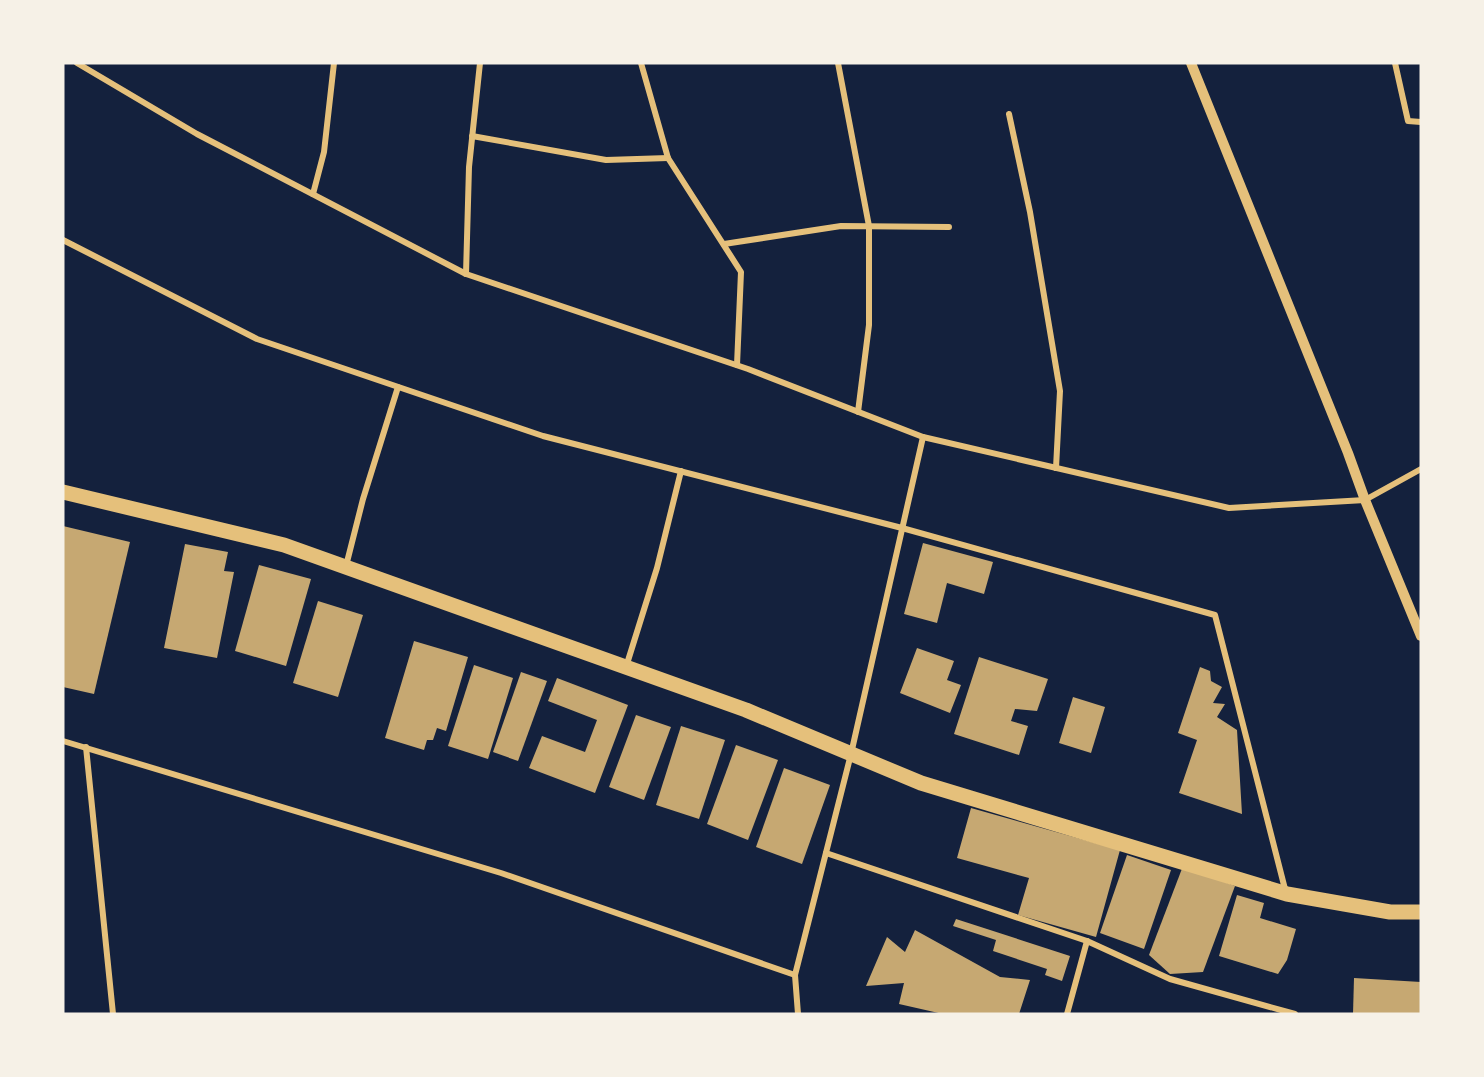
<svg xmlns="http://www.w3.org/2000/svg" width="1484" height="1077" font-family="'Playfair Display',serif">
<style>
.building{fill:#c6a872}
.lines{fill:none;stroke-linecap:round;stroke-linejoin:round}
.minor{stroke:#e5c07b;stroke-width:6}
.tertiary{stroke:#e5c07b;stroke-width:10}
.primary{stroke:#e5c07b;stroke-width:15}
</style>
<rect width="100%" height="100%" fill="#14213d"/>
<g class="building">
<path d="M 63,526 L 130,542 L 94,694 L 63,687 Z"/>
<path d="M 923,543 L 993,562 L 984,594 L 947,583 L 937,623 L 904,614 Z"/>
<path d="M 185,544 L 228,552 L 224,571 L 234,572 L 217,658 L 164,648 Z"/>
<path d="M 259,565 L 311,579 L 286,666 L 235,651 Z"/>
<path d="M 318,601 L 363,615 L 338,697 L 293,683 Z"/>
<path d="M 414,641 L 468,657 L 446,731 L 437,728 L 433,740 L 427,740 L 424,750 L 385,738 Z"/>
<path d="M 917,648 L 954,661 L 947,680 L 961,685 L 950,713 L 900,693 Z"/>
<path d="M 979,657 L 1048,679 L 1037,711 L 1015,709 L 1011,721 L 1028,726 L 1019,755 L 954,734 Z"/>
<path d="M 474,665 L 513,678 L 488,759 L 448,746 Z"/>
<path d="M 1200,667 L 1210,671 L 1211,681 L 1222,687 L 1213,703 L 1225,704 L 1217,717 L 1237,730 L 1242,814 L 1179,793 L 1197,740 L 1178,733 Z"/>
<path d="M 521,672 L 547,681 L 518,761 L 493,752 Z"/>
<path d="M 557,678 L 628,705 L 595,793 L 529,768 L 542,736 L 585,752 L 597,720 L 548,701 Z"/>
<path d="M 1073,697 L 1105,707 L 1091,753 L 1059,743 Z"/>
<path d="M 636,715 L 671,727 L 644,800 L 609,787 Z"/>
<path d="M 681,726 L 725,740 L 699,819 L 656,805 Z"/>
<path d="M 736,745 L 778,760 L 748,840 L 707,824 Z"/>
<path d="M 784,768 L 830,785 L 802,864 L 756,847 Z"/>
<path d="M 971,808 L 1120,850 L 1096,937 L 1018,915 L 1029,878 L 957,858 Z"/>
<path d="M 1127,855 L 1171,870 L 1144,949 L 1100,933 Z"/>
<path d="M 1183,866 L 1235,886 L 1203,972 L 1170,974 L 1149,955 Z"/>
<path d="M 1237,895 L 1264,903 L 1260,918 L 1296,929 L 1287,960 L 1278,974 L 1219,956 Z"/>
<path d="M 956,919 L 1070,956 L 1062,981 L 1045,975 L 1047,969 L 993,951 L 996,940 L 953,926 Z"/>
<path d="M 915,930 L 1000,977 L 1030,980 L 1019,1014 L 943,1014 L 899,1004 L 904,983 L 866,986 L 887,937 L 905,952 Z"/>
<path d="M 1354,978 L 1421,982 L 1421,1014 L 1353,1014 Z"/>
</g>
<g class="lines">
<g class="minor">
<path d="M 77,63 L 197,134 L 466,274 L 748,369 L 923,437 L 1229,508 L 1365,500 L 1421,469"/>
<path d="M 641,63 L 668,158 L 741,272 L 737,365"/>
<path d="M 838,63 L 869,226 L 869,325 L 858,412"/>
<path d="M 1395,63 L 1408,121 L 1421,122"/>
<path d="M 1009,114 L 1030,212 L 1060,391 L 1056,468"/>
<path d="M 472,136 L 606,160 L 668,158"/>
<path d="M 313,194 L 324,152 L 334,63"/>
<path d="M 63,240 L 257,339 L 543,436 L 902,528 L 1215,615 L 1286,893"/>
<path d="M 724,244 L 841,226 L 949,227"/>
<path d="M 466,274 L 469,167 L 480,63"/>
<path d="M 346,566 L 363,499 L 398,387"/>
<path d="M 626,667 L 657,568 L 681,471"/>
<path d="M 63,741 L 501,873 L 795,975"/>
<path d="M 86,747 L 113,1014"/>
<path d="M 826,853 L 1087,941 L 1170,979 L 1295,1014"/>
<path d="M 798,1014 L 795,975 L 851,754 L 923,437"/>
<path d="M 1067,1014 L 1087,941"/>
</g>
<path class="tertiary" d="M 1191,63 L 1348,453 L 1365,500 L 1421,636"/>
<path class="primary" d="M 63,492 L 284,545 L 746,710 L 921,783 L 1287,894 L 1390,912 L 1421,912"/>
</g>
<rect width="1484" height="1077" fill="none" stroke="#f6f1e7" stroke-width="129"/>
</svg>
